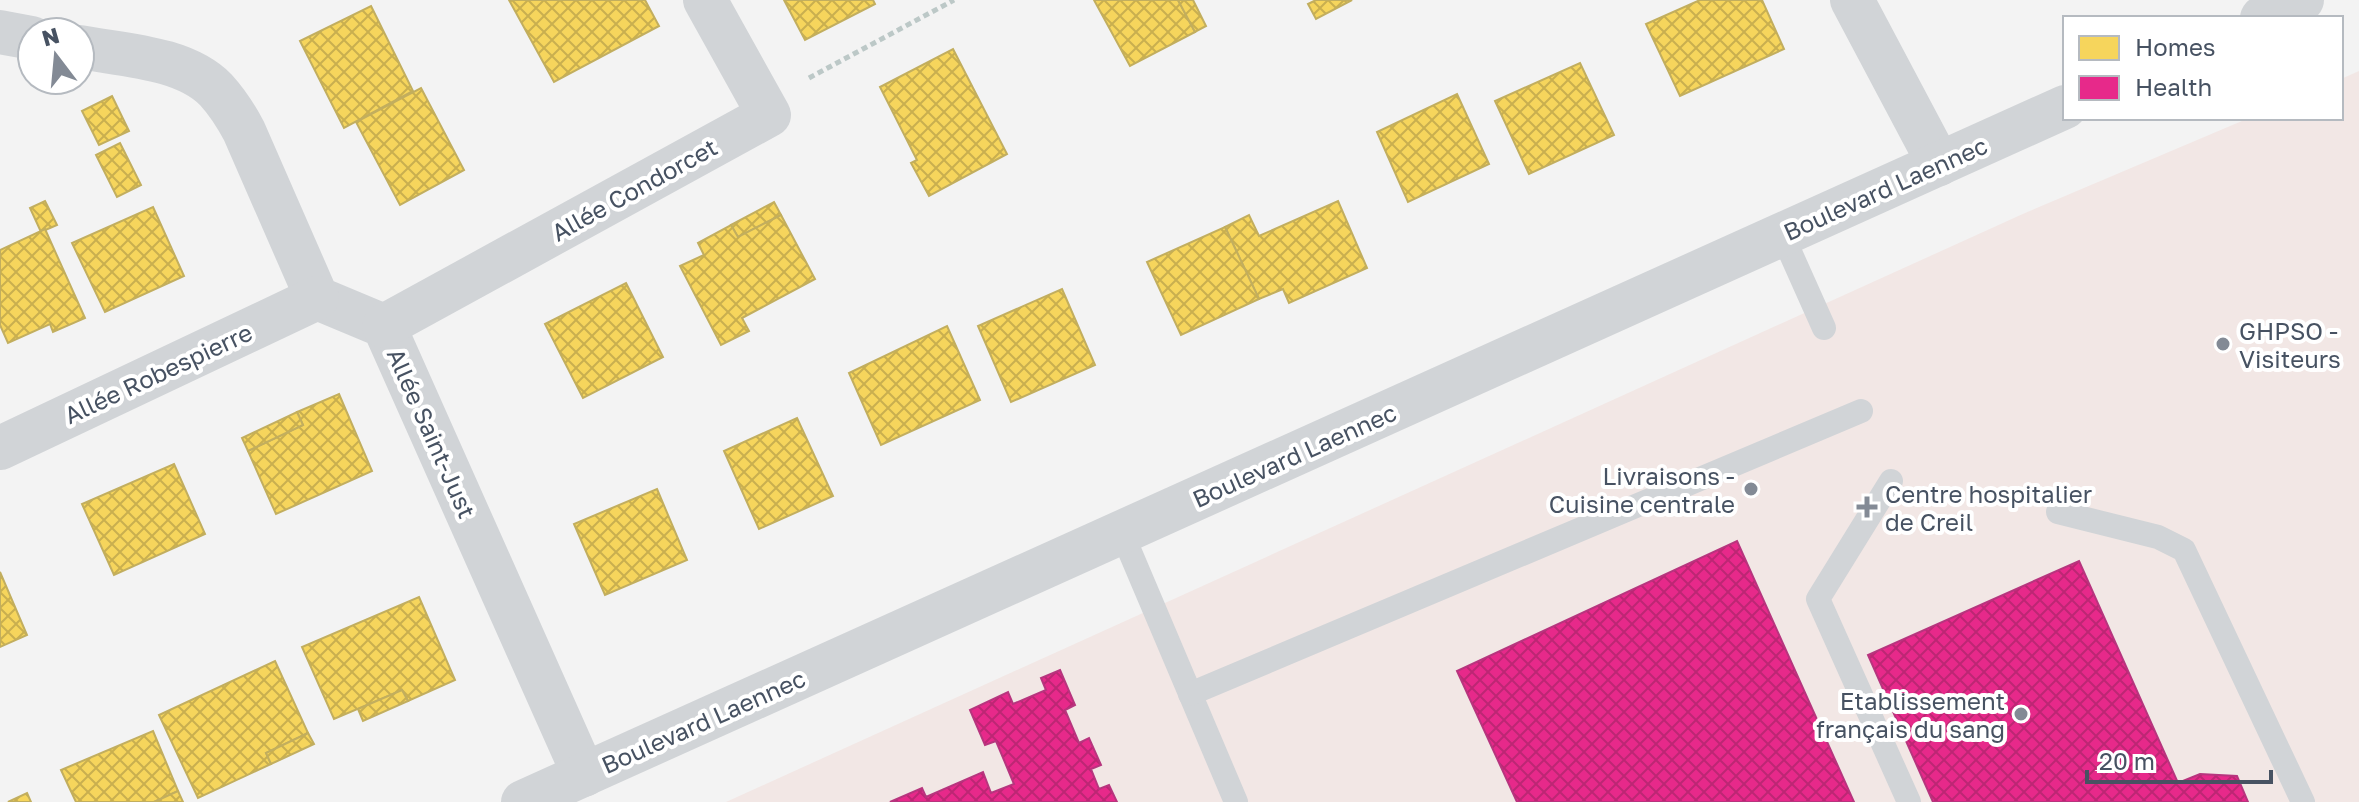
<svg xmlns="http://www.w3.org/2000/svg" width="2359" height="802" font-family="'Golos Text',sans-serif">
<style>
.medical{fill:#f2e7e5}
.homes{fill:url(#homes-cross-hatch);stroke:#c2ae5e;stroke-width:2}
.health{fill:url(#health-cross-hatch);stroke:#b7357e;stroke-width:2}
.lines{fill:none;stroke-linecap:round;stroke-linejoin:round}
.path{stroke:#bcc8c7;stroke-width:5;stroke-dasharray:6 4;stroke-linecap:butt}
.lane{stroke:#d1d4d7;stroke-width:24}
.street{stroke:#d1d4d7;stroke-width:44}
.poi-dot{fill:#838a95;stroke:#fff;stroke-width:3}
.labels{text-anchor:middle;dominant-baseline:central;stroke-width:8;stroke-linejoin:round;paint-order:stroke}
.street-label{font-size:24px;fill:#475262;stroke:#fff}
.poi-label{font-size:24px;fill:#475262;stroke:#fff;text-anchor:start}
</style>
<defs>
<pattern id="homes-cross-hatch" width="8" height="8" patternUnits="userSpaceOnUse" patternTransform="scale(2)"><rect width="8" height="8" fill="#f6d55c"/><path d="M0 0l8 8M0 8l8-8" fill="none" stroke="#c9af4f"/></pattern>
<pattern id="health-cross-hatch" width="8" height="8" patternUnits="userSpaceOnUse" patternTransform="scale(2)"><rect width="8" height="8" fill="#e7298a"/><path d="M0 0l8 8M0 8l8-8" fill="none" stroke="#bd2674"/></pattern>
</defs>
<rect width="100%" height="100%" fill="#f3f3f3"/>
<path class="medical" d="M 2359,71 L 2359,802 L 726,802 L 2025,213 L 2249,118 L 2341,118 L 2341,79 Z"/>
<g class="homes">
<path d="M 509,0 L 645,0 L 659,26 L 554,82 Z"/>
<path d="M 784,0 L 873,0 L 875,4 L 805,40 Z"/>
<path d="M 1094,0 L 1178,0 L 1195,32 L 1130,66 Z"/>
<path d="M 1178,0 L 1193,0 L 1206,26 L 1195,32 Z"/>
<path d="M 1316,0 L 1352,0 L 1316,19 L 1308,4 Z"/>
<path d="M 1700,0 L 1762,0 L 1784,49 L 1680,96 L 1646,24 Z"/>
<path d="M 371,6 L 413,91 L 344,128 L 300,41 Z"/>
<path d="M 953,49 L 1007,154 L 929,196 L 911,163 L 917,160 L 880,87 Z"/>
<path d="M 1580,63 L 1614,135 L 1529,174 L 1495,101 Z"/>
<path d="M 421,88 L 464,170 L 400,205 L 356,122 Z"/>
<path d="M 1457,94 L 1489,164 L 1408,202 L 1377,132 Z"/>
<path d="M 112,96 L 129,131 L 99,145 L 82,111 Z"/>
<path d="M 120,143 L 141,185 L 117,197 L 96,155 Z"/>
<path d="M 45,201 L 57,225 L 41,232 L 30,208 Z"/>
<path d="M 1338,201 L 1367,268 L 1289,303 L 1283,289 L 1259,299 L 1225,227 L 1249,215 L 1259,236 Z"/>
<path d="M 774,202 L 781,215 L 738,237 L 731,225 Z"/>
<path d="M 153,207 L 184,276 L 105,312 L 72,243 Z"/>
<path d="M 781,215 L 815,279 L 742,318 L 749,331 L 721,345 L 680,266 L 704,255 L 698,243 L 731,225 L 738,237 Z"/>
<path d="M 1225,227 L 1259,299 L 1181,335 L 1147,262 Z"/>
<path d="M 45,229 L 85,318 L 53,332 L 50,324 L 8,343 L 0,325 L 0,250 Z"/>
<path d="M 626,283 L 663,357 L 583,398 L 545,324 Z"/>
<path d="M 1062,289 L 1095,365 L 1011,402 L 978,326 Z"/>
<path d="M 947,326 L 980,400 L 881,445 L 849,373 Z"/>
<path d="M 339,394 L 372,471 L 276,514 L 248,451 L 303,425 L 297,412 Z"/>
<path d="M 297,412 L 303,425 L 248,451 L 242,438 Z"/>
<path d="M 797,418 L 833,496 L 759,529 L 724,451 Z"/>
<path d="M 174,464 L 205,534 L 114,575 L 82,504 Z"/>
<path d="M 657,489 L 687,560 L 605,595 L 574,524 Z"/>
<path d="M 0,572 L 27,635 L 0,647 Z"/>
<path d="M 419,597 L 455,680 L 408,701 L 402,690 L 334,719 L 302,647 Z"/>
<path d="M 275,661 L 308,733 L 266,753 L 271,764 L 198,798 L 159,715 Z"/>
<path d="M 402,690 L 408,701 L 363,721 L 358,709 Z"/>
<path d="M 153,731 L 178,791 L 154,802 L 76,802 L 61,770 Z"/>
<path d="M 308,733 L 314,744 L 271,764 L 266,753 Z"/>
<path d="M 178,791 L 183,802 L 154,802 Z"/>
<path d="M 27,793 L 31,802 L 8,802 Z"/>
</g>
<g class="health">
<path d="M 1737,541 L 1854,802 L 1517,802 L 1457,671 Z"/>
<path d="M 2079,561 L 2178,783 L 2200,774 L 2237,776 L 2248,802 L 1933,802 L 1868,655 Z"/>
<path d="M 1060,670 L 1075,705 L 1065,710 L 1079,743 L 1089,738 L 1101,765 L 1091,769 L 1099,789 L 1109,785 L 1117,802 L 890,802 L 922,788 L 926,797 L 983,772 L 991,793 L 1014,784 L 996,741 L 985,745 L 970,710 L 1008,692 L 1013,704 L 1046,690 L 1041,678 Z"/>
</g>
<g class="lines">
<path class="path" d="M 809,78 L 954,0"/>
<g class="lane">
<path d="M 1782,234 L 1824,328"/>
<path d="M 1891,481 L 1818,599 L 1909,802"/>
<path d="M 2058,512 L 2158,537 L 2184,550 L 2303,802"/>
<path d="M 1122,533 L 1236,802"/>
<path d="M 1190,694 L 1861,411"/>
</g>
<g class="street">
<path d="M 1852,0 L 1939,164"/>
<path d="M 2262,18 L 2302,0"/>
<path d="M 0,32 L 32,38"/>
<path d="M 80,47 C 122,55 184,57 216,90 C 227,102 236,116 244,131 L 317,298 L 384,326 L 584,775"/>
<path d="M 384,326 L 769,115 L 705,0"/>
<path d="M 0,448 L 317,298"/>
<path d="M 523,802 L 2065,107"/>
</g>
</g>
<g class="poi-dot">
<circle cx="2223" cy="344" r="8"/>
<circle cx="1751" cy="489" r="8"/>
<path d="M1863 495h8v8h8v8h-8v8h-8v-8h-8v-8h8z"/>
<circle cx="2021" cy="714" r="8"/>
</g>
<g class="labels">
<g class="street-label">
<text transform="translate(1885 188) rotate(-24)">Boulevard Laennec</text>
<text transform="translate(634 189) rotate(-29)">Allée Condorcet</text>
<text transform="translate(158 373) rotate(-25)">Allée Robespierre</text>
<text transform="translate(432 433) rotate(66)">Allée Saint-Just</text>
<text transform="translate(1294 455) rotate(-24)">Boulevard Laennec</text>
<text transform="translate(703 721) rotate(-24)">Boulevard Laennec</text>
</g>
<g class="poi-label">
<text x="2239" y="330">GHPSO -<tspan x="2239" dy="28">Visiteurs</tspan></text>
<text x="1735" y="475" text-anchor="end">Livraisons -<tspan x="1735" dy="28">Cuisine centrale</tspan></text>
<text x="1885" y="493">Centre hospitalier<tspan x="1885" dy="28">de Creil</tspan></text>
<text x="2005" y="700" text-anchor="end">Etablissement<tspan x="2005" dy="28">français du sang</tspan></text>
</g>
</g>
<rect x="2063" y="16" width="280" height="104" fill="#ffffff" stroke="#b5bac0" stroke-width="2"/>
<rect x="2079" y="36" width="40" height="24" fill="#f6d55c" stroke="#b5bac0" stroke-width="2"/>
<text x="2135" y="56" font-size="24" fill="#475262">Homes</text>
<rect x="2079" y="76" width="40" height="24" fill="#e7298a" stroke="#b5bac0" stroke-width="2"/>
<text x="2135" y="96" font-size="24" fill="#475262">Health</text>
<g transform="translate(56 56) rotate(344)"><circle r="38" fill="#ffffff" stroke="#b5bac0" stroke-width="2"/>
<path d="M0-6L14 30L0 20L-14 30Z" fill="#838a95"/>
<text y="-12" font-size="22" font-weight="bold" text-anchor="middle" fill="#475262">N</text>
</g>
<path d="M2087 770v12h184v-12" fill="none" stroke="#475262" stroke-width="4"/>
<text x="2099" y="770" font-size="24" fill="#475262" stroke="#ffffff" stroke-width="6" paint-order="stroke">20 m</text>
</svg>
